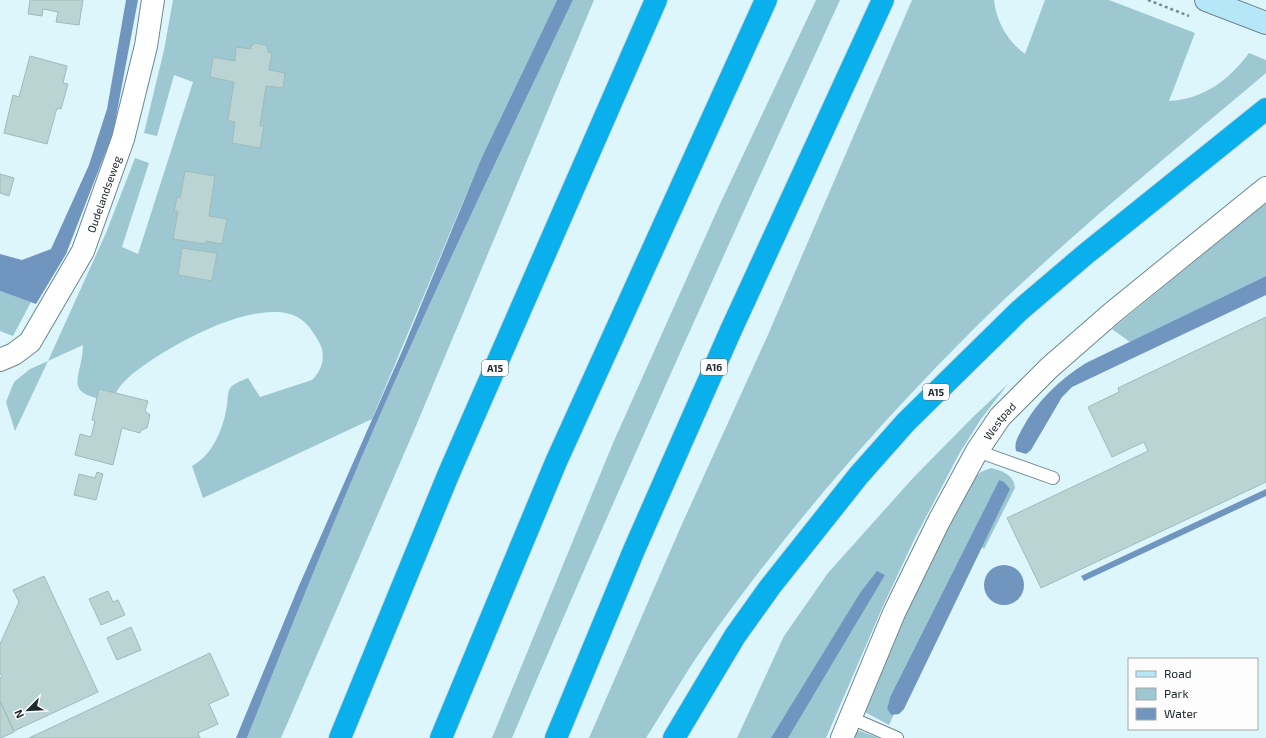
<svg xmlns="http://www.w3.org/2000/svg" width="1266" height="738" font-family="'Exo 2',sans-serif">
<style>
.green{fill:#9dc8d2}
.water{fill:#7096c0}
.building{fill:#bad4d4;stroke:#a0baba}
.lines{fill:none;stroke-linecap:round;stroke-linejoin:round}
.lane-casing{stroke:#6f868c;stroke-width:14}
.street-casing{stroke:#6f868c;stroke-width:24}
.secondary-casing{stroke:#6f868c;stroke-width:24}
.highway-casing{stroke:#d7d9d9;stroke-width:24}
.path{stroke:#798b8f;stroke-width:2.5;stroke-dasharray:3 3;stroke-linecap:butt}
.lane{stroke:#fff;stroke-width:12}
.street{stroke:#fff;stroke-width:22}
.secondary{stroke:#b6e7f9;stroke-width:22}
.highway{stroke:#0ab0ec;stroke-width:22}
.labels{text-anchor:middle;dominant-baseline:central;stroke-width:4;stroke-linejoin:round;paint-order:stroke}
.shield{fill:#fdfdfd;stroke:#62696b;stroke-width:1}
.shield-label{font-size:10px;font-weight:bold;fill:#202a2d}
.street-label{font-size:11px;fill:#202a2d;stroke:#fdfdfd}
</style>
<rect width="100%" height="100%" fill="#dcf6fc"/>
<g class="green">
<path d="M 173,0 L 557,0 L 481,159 L 372,419 L 203,498 L 192,466 C 213,455 224,427 227,405 C 228,399 227,392 231,387 C 235,383 243,380 248,378 L 260,397 L 312,380 C 322,370 326,357 320,344 C 315,335 308,323 299,318 C 259,293 157,351 127,379 C 120,385 116,392 111,401 C 60,393 82,380 83,345 L 48,361 L 15,431 L 6,402 L 14,382 L 30,369 L 48,361 L 106,233 L 135,158 L 149,163 L 122,247 L 138,254 L 193,82 L 174,75 L 157,136 L 144,133 L 164,50 Z"/>
<path d="M 573,0 L 594,0 L 413,433 L 281,738 L 247,738 C 290,630 333,522 380,415 C 441,276 507,138 573,0 Z"/>
<path d="M 816,0 L 840,0 C 728,245 617,490 512,738 L 492,738 L 613,443 L 720,204 Z"/>
<path d="M 912,0 L 994,0 C 996,21 1008,42 1025,54 L 1045,0 L 1109,0 L 1195,33 L 1169,101 C 1204,99 1229,80 1249,53 L 1266,60 L 1266,73 C 1161,162 1053,248 956,347 C 865,439 781,538 705,645 C 684,675 666,707 646,738 L 589,738 L 682,524 L 767,337 Z"/>
<path d="M 1266,203 L 1266,276 L 1130,342 L 1112,329 Z"/>
<path d="M 0,291 L 31,302 L 13,336 L 0,331 Z"/>
<path d="M 1008,384 L 981,419 L 959,454 L 915,538 L 883,606 L 826,738 L 737,738 L 784,636 L 828,573 L 913,478 L 973,417 Z"/>
<path d="M 991,468 C 1003,471 1014,475 1015,488 L 984,549 L 981,546 L 1009,489 L 999,480 L 890,697 L 887,709 L 891,715 L 894,714 L 889,725 L 865,712 L 897,628 L 968,483 L 981,472 Z"/>
<path d="M 852,728 L 879,738 L 847,738 Z"/>
</g>
<g class="water">
<path d="M 126,0 L 138,0 L 113,133 L 66,254 L 36,304 L 0,291 L 0,254 L 22,260 L 51,249 L 89,165 L 107,109 Z"/>
<path d="M 557,0 L 573,0 C 507,138 441,276 380,415 C 333,522 290,630 247,738 L 236,738 L 298,588 L 403,349 L 481,159 Z"/>
<path d="M 1266,276 L 1266,295 L 1072,387 L 1062,397 L 1031,450 L 1026,454 L 1016,451 C 1014,442 1018,437 1022,429 C 1037,401 1059,380 1086,363 Z"/>
<path d="M 999,480 L 1004,482 L 1010,489 L 904,709 L 899,714 L 891,715 L 887,709 L 890,697 Z"/>
<path d="M 1266,489 L 1266,496 L 1084,581 L 1081,576 Z"/>
<circle cx="1004" cy="585" r="20"/>
<path d="M 877,571 L 885,575 L 788,738 L 771,738 L 860,593 Z"/>
</g>
<g class="building">
<path d="M 30,0 L 83,0 L 79,25 L 56,22 L 58,12 L 43,9 L 42,16 L 28,14 Z"/>
<path d="M 255,43 L 266,45 L 268,49 L 268,52 L 272,53 L 269,70 L 285,73 L 283,88 L 266,86 L 260,126 L 264,126 L 260,148 L 232,143 L 235,122 L 228,120 L 234,82 L 210,77 L 213,57 L 235,61 L 236,47 L 251,49 L 251,46 Z"/>
<path d="M 30,56 L 67,66 L 63,83 L 68,84 L 61,109 L 57,108 L 47,144 L 4,133 L 13,95 L 19,97 Z"/>
<path d="M 185,171 L 215,176 L 209,216 L 227,219 L 222,244 L 206,241 L 205,244 L 173,239 L 178,211 L 174,211 L 177,197 L 180,198 Z"/>
<path d="M 0,174 L 14,178 L 9,196 L 0,193 Z"/>
<path d="M 182,248 L 217,253 L 212,281 L 178,275 Z"/>
<path d="M 1266,317 L 1266,482 L 1041,588 L 1007,518 L 1148,451 L 1144,442 L 1112,457 L 1088,407 L 1119,392 L 1118,388 Z"/>
<path d="M 99,389 L 148,401 L 145,411 L 150,415 L 147,428 L 141,430 L 140,433 L 122,428 L 113,465 L 75,455 L 80,434 L 91,437 L 95,421 L 92,420 Z"/>
<path d="M 97,472 L 103,474 L 96,500 L 74,495 L 79,474 L 95,478 Z"/>
<path d="M 44,576 L 98,692 L 14,731 L 0,701 L 0,678 L 2,677 L 0,673 L 0,644 L 19,602 L 13,590 Z"/>
<path d="M 108,591 L 113,602 L 118,600 L 125,615 L 101,625 L 89,599 Z"/>
<path d="M 131,627 L 141,650 L 117,660 L 107,638 Z"/>
<path d="M 210,653 L 229,695 L 209,704 L 218,724 L 198,733 L 200,738 L 29,738 Z"/>
<path d="M 0,701 L 14,732 L 1,738 L 0,738 Z"/>
</g>
<g class="lines">
<g class="lane-casing">
<g id="lane">
<path d="M 977,451 L 1053,478"/>
<path d="M 851,718 L 897,738"/>
</g>
</g>
<g class="street-casing">
<g id="street">
<path id="s1" d="M 0,360 L 14,354 L 30,342 L 83,251 L 123,139 L 146,46 L 153,0"/>
<path id="s2" d="M 842,738 L 894,613 L 939,521 L 977,451 L 1000,417 L 1049,368 L 1112,313 L 1266,188"/>
</g>
</g>
<g class="secondary-casing">
<path id="secondary" d="M 1206,0 L 1266,23"/>
</g>
<g class="highway-casing">
<g id="highway">
<path d="M 340,738 L 449,473 L 656,0"/>
<path d="M 441,738 L 556,462 L 766,0"/>
<path d="M 556,738 L 634,550 L 731,330 L 883,0"/>
<path d="M 674,738 L 735,636 L 770,587 L 859,475 L 906,422 L 1019,311 L 1087,253 L 1266,109"/>
</g>
</g>
<path class="path" d="M 1148,0 L 1189,16"/>
<use href="#lane" class="lane"/>
<use href="#street" class="street"/>
<use href="#secondary" class="secondary"/>
<use href="#highway" class="highway"/>
</g>
<g class="labels">
<g class="shield">
<rect x="701" y="359" width="26" height="16" rx="3"/>
<rect x="482" y="360" width="26" height="16" rx="3"/>
<rect x="923" y="384" width="26" height="16" rx="3"/>
</g>
<g class="shield-label">
<text x="714" y="367">A16</text>
<text x="495" y="368">A15</text>
<text x="936" y="392">A15</text>
</g>
<g class="street-label">
<text stroke="none"><textPath href="#s1" startOffset="201">Oudelandseweg</textPath></text>
<text stroke="none"><textPath href="#s2" startOffset="355">Westpad</textPath></text>
</g>
</g>
<rect x="1128" y="658" width="130" height="72" fill="#fdfdfd" stroke="#a5a9aa"/>
<rect x="1136" y="671" width="20" height="6" fill="#b6e7f9" stroke="#a5a9aa"/>
<text x="1164" y="678" font-size="12" fill="#202a2d">Road</text>
<rect x="1136" y="688" width="20" height="12" fill="#9dc8d2" stroke="#a5a9aa"/>
<text x="1164" y="698" font-size="12" fill="#202a2d">Park</text>
<rect x="1136" y="708" width="20" height="12" fill="#7096c0" stroke="#a5a9aa"/>
<text x="1164" y="718" font-size="12" fill="#202a2d">Water</text>
<g transform="translate(28 710) rotate(246)" stroke="#fdfdfd" stroke-width="3" paint-order="stroke">
<path d="M0-3L7 15L0 10L-7 15Z" fill="#202a2d"/>
<text y="-6" font-size="11" font-weight="bold" text-anchor="middle" fill="#202a2d">N</text>
</g>
</svg>
